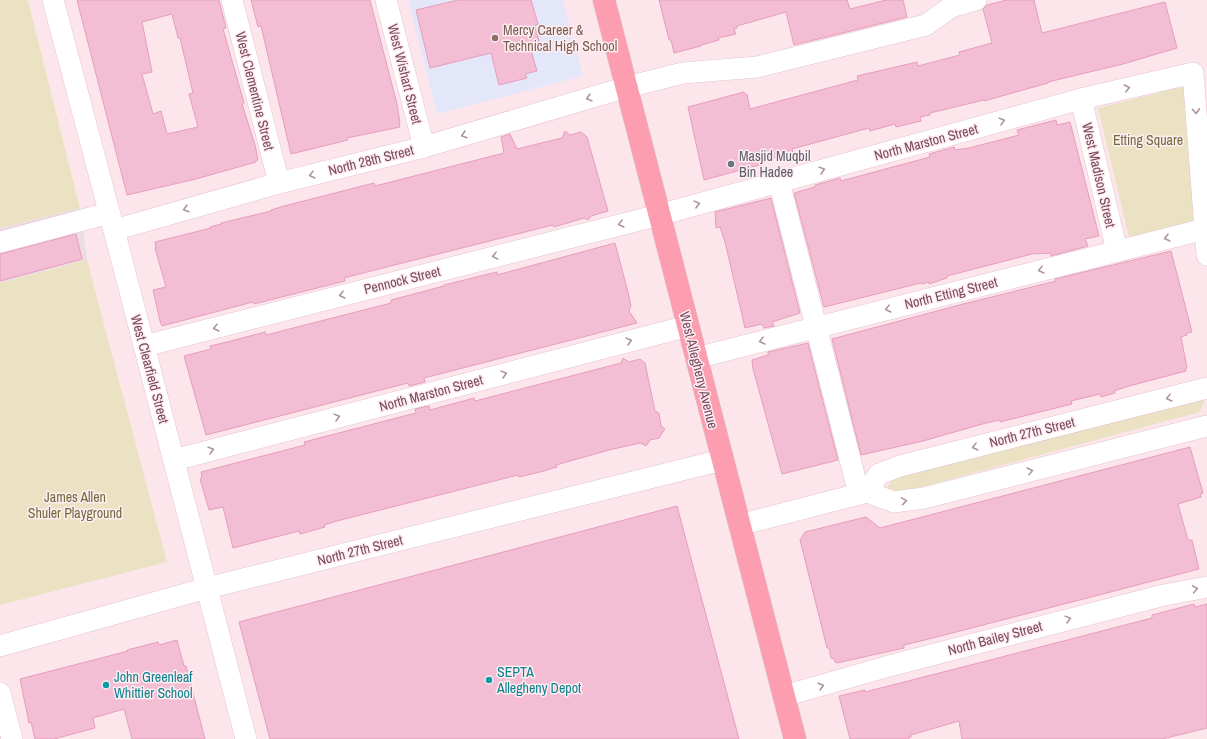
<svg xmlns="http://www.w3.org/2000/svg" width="1207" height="739" font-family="'Archivo Narrow',sans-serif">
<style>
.industrial{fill:#ebdde1}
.education{fill:#e3e7f9}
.green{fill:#ebe2c4}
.building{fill:#f3bdd4;stroke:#e69dbd;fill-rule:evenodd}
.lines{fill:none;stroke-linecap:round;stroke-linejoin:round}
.minor-casing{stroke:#e4c3cf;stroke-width:22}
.major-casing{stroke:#d3c5cc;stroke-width:23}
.minor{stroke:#fff;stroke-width:21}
.major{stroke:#fc9eb0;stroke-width:22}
.oneway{stroke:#ad929f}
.education-dot{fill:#8d6e63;stroke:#ffedf1;stroke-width:1.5}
.worship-dot{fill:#6b7280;stroke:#ffedf1;stroke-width:1.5}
.culture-dot{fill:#0f9aa8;stroke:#ffedf1;stroke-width:1.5}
.labels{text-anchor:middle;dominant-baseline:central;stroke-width:3;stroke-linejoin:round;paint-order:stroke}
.education-label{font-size:14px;fill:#785e54;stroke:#ffedf1;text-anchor:start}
.street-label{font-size:14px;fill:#774a5f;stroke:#ffedf1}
.park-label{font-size:14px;fill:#716b3c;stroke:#ffedf1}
.worship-label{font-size:14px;fill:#5b616d;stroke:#ffedf1;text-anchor:start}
.culture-label{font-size:14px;fill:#0d838f;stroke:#ffedf1;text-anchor:start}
</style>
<rect width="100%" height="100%" fill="#fde6eb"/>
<path class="industrial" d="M 80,208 L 87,260 L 0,283 L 0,281 L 82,259 L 75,233 L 0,252 L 0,228 Z"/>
<path class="education" d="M 408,0 L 563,0 L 583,76 L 437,114 Z"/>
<g class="green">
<path d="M 0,0 L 28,0 L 80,208 L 0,228 Z"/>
<path d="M 1185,86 L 1197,220 L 1129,237 L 1098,108 Z"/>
<path d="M 87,260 L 167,562 L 0,605 L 0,283 Z"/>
<path d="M 1194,395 L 1205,400 L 1200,412 L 903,492 L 886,488 L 898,474 Z"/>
</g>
<g class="building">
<path d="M 77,0 L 219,0 L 226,28 L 223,29 L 244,103 L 242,104 L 255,145 L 258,160 L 256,160 L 256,162 L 196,179 L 127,195 ZM 172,14 L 178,38 L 180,38 L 193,93 L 189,94 L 198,127 L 167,134 L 161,111 L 153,114 L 142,74 L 152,72 L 142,22 Z"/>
<path d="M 251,0 L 370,0 L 397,104 L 400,123 L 399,124 L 400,127 L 347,138 L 348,140 L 291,154 L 261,26 L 258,27 Z"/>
<path d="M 458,0 L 531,0 L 538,24 L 535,26 L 539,41 L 529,44 L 537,71 L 525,74 L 527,78 L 499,85 L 491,53 L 430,68 L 416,10 Z"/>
<path d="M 659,0 L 847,0 L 850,9 L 886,0 L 903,0 L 907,17 L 794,45 L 786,12 L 737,26 L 737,28 L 734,29 L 736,34 L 718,38 L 719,40 L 701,45 L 701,46 L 674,53 L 671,40 L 669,40 Z"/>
<path d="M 1007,0 L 1034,0 L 1042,33 L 1165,2 L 1177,48 L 1123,64 L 1048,82 L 1048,83 L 984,101 L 984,100 L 930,113 L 930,115 L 920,117 L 921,121 L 896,127 L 895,124 L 870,131 L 869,128 L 792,149 L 793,152 L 762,161 L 763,164 L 704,180 L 688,107 L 744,92 L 745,95 L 747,94 L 750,109 L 858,80 L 857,76 L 917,62 L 918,66 L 960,55 L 959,52 L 992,43 L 983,9 L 987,5 Z"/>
<path d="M 1056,120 L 1057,125 L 1070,122 L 1099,236 L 1085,239 L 1088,246 L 1051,256 L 1051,253 L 1036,254 L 1036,253 L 947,276 L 947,278 L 929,284 L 929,282 L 922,284 L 921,283 L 824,307 L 794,193 L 815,187 L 815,185 L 840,178 L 841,181 L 930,157 L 929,154 L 954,147 L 955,150 L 969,148 L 1019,135 L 1017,130 Z"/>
<path d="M 565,131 L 570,135 L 581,132 L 587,137 L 608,211 L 591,216 L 588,220 L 584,218 L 554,227 L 553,225 L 537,229 L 367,272 L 344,278 L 345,281 L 254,304 L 253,302 L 162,326 L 160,321 L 153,290 L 166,287 L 155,248 L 156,248 L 155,242 L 211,228 L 210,227 L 221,224 L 221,223 L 271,211 L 271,210 L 284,206 L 374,183 L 375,186 L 504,153 L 501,137 L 510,134 L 517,149 L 562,138 Z"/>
<path d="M 771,198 L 800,313 L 772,322 L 774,326 L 764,328 L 762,324 L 745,328 L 725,242 L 720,227 L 716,228 L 715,212 Z"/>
<path d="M 76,234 L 82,259 L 0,281 L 0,254 Z"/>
<path d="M 615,243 L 628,292 L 631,306 L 629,311 L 637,323 L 424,378 L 425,382 L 409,386 L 408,383 L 206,435 L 184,356 L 211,349 L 210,346 L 227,342 L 265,332 L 266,335 L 391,303 L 391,300 L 444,286 L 444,285 L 497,272 L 497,275 Z"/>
<path d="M 1171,251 L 1192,332 L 1187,333 L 1187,335 L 1181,337 L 1187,368 L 1185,369 L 1186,371 L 1129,386 L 1114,391 L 1115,393 L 1101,397 L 1100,394 L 1071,401 L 1072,404 L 1000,422 L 1000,420 L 986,423 L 923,441 L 861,455 L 832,339 L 963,304 L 1056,281 L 1055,279 Z"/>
<path d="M 808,343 L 838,460 L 782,474 L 753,369 L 752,360 L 768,355 L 768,352 Z"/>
<path d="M 623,358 L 629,362 L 640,359 L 645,363 L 655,411 L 659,413 L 661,426 L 665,429 L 659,438 L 650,440 L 646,446 L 640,443 L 609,450 L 556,465 L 557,467 L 544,471 L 519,477 L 518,475 L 337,521 L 324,525 L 325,527 L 300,534 L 299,531 L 233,548 L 223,507 L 209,510 L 200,479 L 202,478 L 201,472 L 305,445 L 304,442 L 416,413 L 415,409 L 429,406 L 430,410 L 474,398 L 475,401 L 621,363 Z"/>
<path d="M 1190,447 L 1203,493 L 1200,494 L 1201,497 L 1178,504 L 1188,540 L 1192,540 L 1199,569 L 933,638 L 904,645 L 904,648 L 886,652 L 837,663 L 835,662 L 834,659 L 831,658 L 829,648 L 827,648 L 800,540 L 805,532 L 866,517 L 880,528 Z"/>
<path d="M 677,506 L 739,739 L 270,739 L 239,622 Z"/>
<path d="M 1194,604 L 1195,607 L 1207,604 L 1207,728 L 1162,739 L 962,739 L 959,721 L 911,735 L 911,737 L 908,737 L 909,739 L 850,739 L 839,696 L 865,690 L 865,692 L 994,659 L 1152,618 L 1152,615 Z"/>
<path d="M 177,640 L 184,666 L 186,666 L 205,739 L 132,739 L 124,709 L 93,718 L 95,728 L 54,739 L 35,739 L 31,722 L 29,723 L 20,679 L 128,651 L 127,650 L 158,642 L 159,645 Z"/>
</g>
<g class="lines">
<g class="minor-casing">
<g id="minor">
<path d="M 53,0 L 114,230 L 246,739"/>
<path d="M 232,0 L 279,183"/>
<path d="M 386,0 L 424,147"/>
<path d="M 1081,99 L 1117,251"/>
<path d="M 779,182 L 859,494"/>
<path d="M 114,230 L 279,183 L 424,147 L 627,87 L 683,73 L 757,67 L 926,25 L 951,7 L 976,0"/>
<path d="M 0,242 L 109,213"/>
<path d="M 144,346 L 659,215 L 1081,99 L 1193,73 L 1207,255"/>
<path d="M 696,358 L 1205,229"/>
<path d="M 174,460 L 688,326"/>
<path d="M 867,492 L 879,474 L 900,466 L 1207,388"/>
<path d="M 739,525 L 867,492 L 894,502 L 924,498 L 1207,426"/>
<path d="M 0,646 L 207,588 L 722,460"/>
<path d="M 0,693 L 12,739"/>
<path d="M 784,696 L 889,666 L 1164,595 L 1207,587"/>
</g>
</g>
<g class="major-casing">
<path id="major" d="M 604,0 L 795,739"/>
</g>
<use href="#minor" class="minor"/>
<use href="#major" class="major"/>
</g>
<defs><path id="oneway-chevron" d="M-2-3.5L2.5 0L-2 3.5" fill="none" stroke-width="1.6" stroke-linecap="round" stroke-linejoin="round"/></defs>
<g class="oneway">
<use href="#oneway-chevron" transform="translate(1127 88) rotate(-13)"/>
<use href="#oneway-chevron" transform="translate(589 98) rotate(164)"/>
<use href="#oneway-chevron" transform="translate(1196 111) rotate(86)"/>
<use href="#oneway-chevron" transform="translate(1002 121) rotate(-15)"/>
<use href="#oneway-chevron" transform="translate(464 135) rotate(164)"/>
<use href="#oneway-chevron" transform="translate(822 170) rotate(-15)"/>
<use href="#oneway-chevron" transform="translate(312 175) rotate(166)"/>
<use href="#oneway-chevron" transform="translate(697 204) rotate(-15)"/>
<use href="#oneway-chevron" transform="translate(186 209) rotate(164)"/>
<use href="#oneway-chevron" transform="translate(621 224) rotate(166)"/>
<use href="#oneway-chevron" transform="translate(1167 238) rotate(166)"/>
<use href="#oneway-chevron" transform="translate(495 256) rotate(166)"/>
<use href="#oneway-chevron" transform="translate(1041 270) rotate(166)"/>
<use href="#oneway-chevron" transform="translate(342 295) rotate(166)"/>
<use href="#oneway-chevron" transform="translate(888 309) rotate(166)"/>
<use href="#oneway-chevron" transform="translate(216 328) rotate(166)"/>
<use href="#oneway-chevron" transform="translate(629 341) rotate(-15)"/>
<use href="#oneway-chevron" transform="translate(762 341) rotate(166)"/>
<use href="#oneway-chevron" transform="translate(504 374) rotate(-15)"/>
<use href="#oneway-chevron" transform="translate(1169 398) rotate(166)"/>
<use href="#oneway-chevron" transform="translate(337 417) rotate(-15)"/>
<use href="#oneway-chevron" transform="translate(975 447) rotate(166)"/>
<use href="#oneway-chevron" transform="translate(211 450) rotate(-15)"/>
<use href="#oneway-chevron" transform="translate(1030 471) rotate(-14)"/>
<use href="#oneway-chevron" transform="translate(904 501) rotate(-9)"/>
<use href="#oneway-chevron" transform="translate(1195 589) rotate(-10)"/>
<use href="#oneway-chevron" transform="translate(1068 619) rotate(-15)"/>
<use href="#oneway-chevron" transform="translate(821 686) rotate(-16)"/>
</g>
<circle class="education-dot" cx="495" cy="38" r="4"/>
<circle class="worship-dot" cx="731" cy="164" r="4"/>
<g class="culture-dot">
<circle cx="489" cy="680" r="4"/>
<circle cx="106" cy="685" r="4"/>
</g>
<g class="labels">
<g class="education-label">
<text x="503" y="30">Mercy Career &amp;<tspan x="503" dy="16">Technical High School</tspan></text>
</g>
<g class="street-label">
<text transform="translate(405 74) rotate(76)">West Wishart Street</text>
<text transform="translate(255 91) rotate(76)">West Clementine Street</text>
<text transform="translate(926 142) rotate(-15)">North Marston Street</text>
<text transform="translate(371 160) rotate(-14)">North 28th Street</text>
<text transform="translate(1099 175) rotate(77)">West Madison Street</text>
<text transform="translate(402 280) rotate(-14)">Pennock Street</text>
<text transform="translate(951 293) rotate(-14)">North Etting Street</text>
<text transform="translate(150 369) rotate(75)">West Clearfield Street</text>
<text transform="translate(699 370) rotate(76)">West Allegheny Avenue</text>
<text transform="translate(431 393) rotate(-15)">North Marston Street</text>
<text transform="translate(1032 432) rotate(-14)">North 27th Street</text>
<text transform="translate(360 550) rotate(-14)">North 27th Street</text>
<text transform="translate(995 638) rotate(-15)">North Bailey Street</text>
</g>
<g class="park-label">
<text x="1148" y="140">Etting Square</text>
<text x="75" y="497">James Allen<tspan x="75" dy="16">Shuler Playground</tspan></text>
</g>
<g class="worship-label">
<text x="739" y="156">Masjid Muqbil<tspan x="739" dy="16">Bin Hadee</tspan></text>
</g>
<g class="culture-label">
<text x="497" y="672">SEPTA<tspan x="497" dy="16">Allegheny Depot</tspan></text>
<text x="114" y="677">John Greenleaf<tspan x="114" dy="16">Whittier School</tspan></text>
</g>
</g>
</svg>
